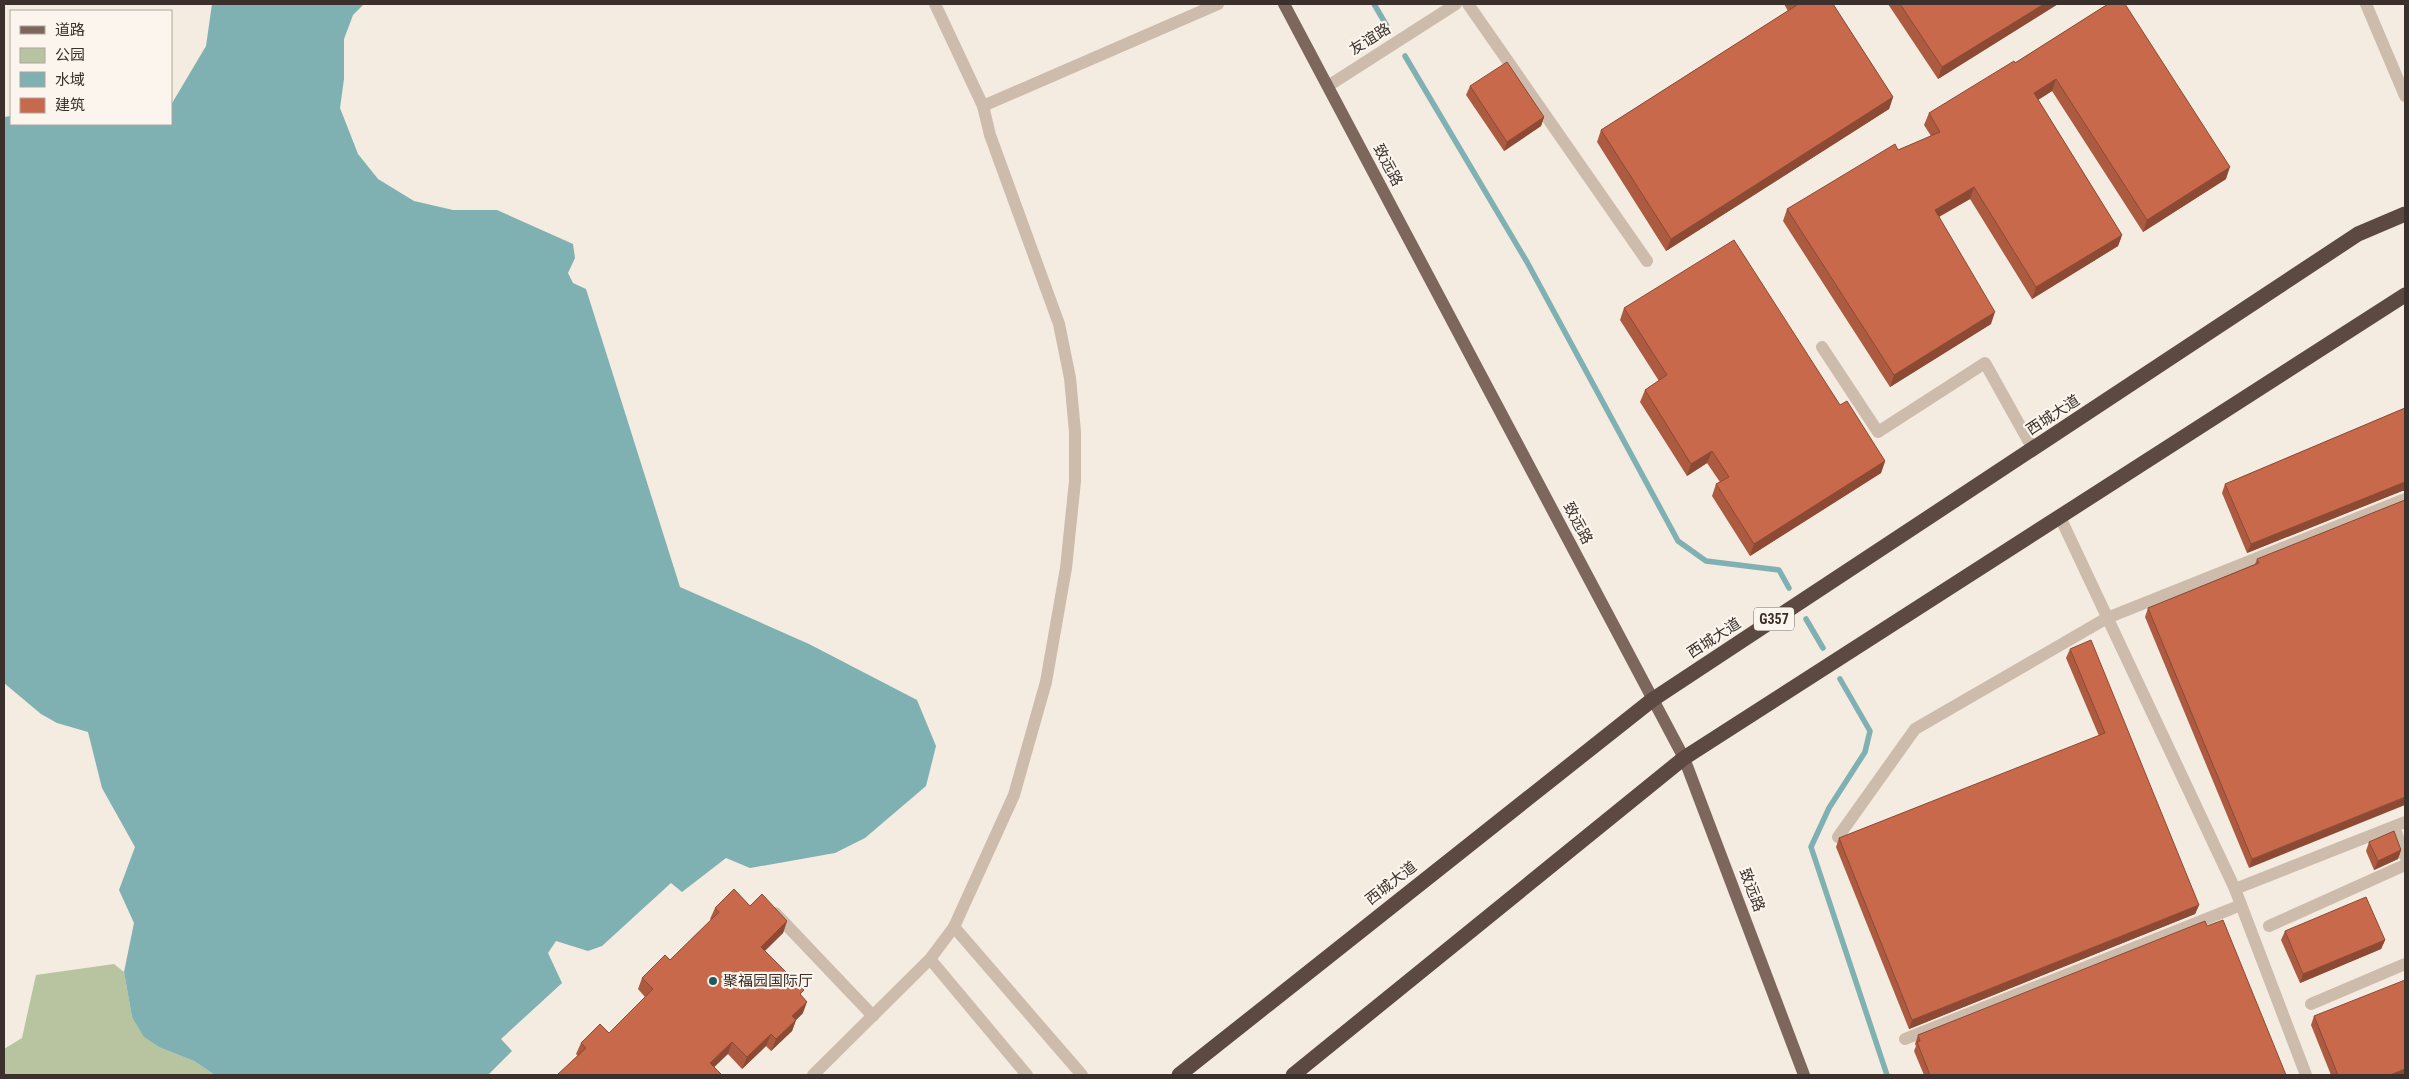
<svg xmlns="http://www.w3.org/2000/svg" width="2409" height="1079" font-family="'Roboto Condensed','Noto Sans SC',sans-serif">
<style>
.green{fill:#b8c4a0}
.water{fill:#7fb0b2}
.lines{fill:none;stroke-linecap:round;stroke-linejoin:round}
.stream{stroke:#7fb0b2;stroke-width:5.5}
.minor{stroke:#cdbbac;stroke-width:12}
.major{stroke:#7d675c;stroke-width:12}
.highway{stroke:#5c4a42;stroke-width:15}
.wall{fill:#ac5a40}
.shaded-wall{fill:#8c4a34}
.building{fill:#c8694b;stroke:#8c4a34}
.poi-dot{fill:#1f5a5e;stroke:#fbf5ee;stroke-width:2}
.labels{text-anchor:middle;dominant-baseline:central;stroke-width:4.5;stroke-linejoin:round;paint-order:stroke}
.shield{fill:#fbf5ee;stroke:#756b66;stroke-width:1}
.shield-label{font-size:14px;font-weight:bold;fill:#3b302b}
.street-label{font-size:15px;fill:#3b302b;stroke:#fbf5ee}
.poi-label{font-size:15px;fill:#3b302b;stroke:#fbf5ee;text-anchor:start}
</style>
<rect width="100%" height="100%" fill="#f4ebe1"/>
<path class="green" d="M 114,964 L 124,972 L 132,1017 L 161,1048 L 194,1061 L 215,1075 L 4,1075 L 4,1049 L 22,1038 L 36,975 Z"/>
<path class="water" d="M 212,4 L 364,4 L 353,15 L 344,39 L 344,79 L 340,108 L 358,154 L 378,179 L 414,201 L 453,210 L 497,210 L 573,244 L 575,258 L 568,273 L 573,283 L 586,289 L 680,587 L 809,644 L 917,700 L 936,746 L 926,786 L 865,838 L 835,853 L 750,868 L 726,858 L 682,892 L 671,883 L 602,946 L 588,951 L 556,941 L 548,953 L 562,983 L 501,1039 L 512,1051 L 488,1075 L 215,1075 L 194,1061 L 161,1048 L 144,1037 L 132,1017 L 124,972 L 134,923 L 119,890 L 135,847 L 102,788 L 88,732 L 57,723 L 41,714 L 4,683 L 4,117 L 11,116 L 11,124 L 171,124 L 171,105 L 206,46 Z"/>
<g class="lines">
<g class="stream">
<path d="M 1374,4 L 1388,28"/>
<path d="M 1405,56 L 1527,262 L 1678,541 L 1706,561 L 1779,570 L 1789,588"/>
<path d="M 1806,619 L 1823,648"/>
<path d="M 1840,679 L 1870,731 L 1865,752 L 1829,808 L 1811,847 L 1887,1075"/>
</g>
<g class="minor">
<path d="M 1468,4 L 1647,261"/>
<path d="M 2366,4 L 2405,96"/>
<path d="M 1328,86 L 1456,4"/>
<path d="M 983,106 L 1218,4"/>
<path d="M 1822,347 L 1878,432 L 1985,363 L 2033,449"/>
<path d="M 2060,517 L 2235,889 L 2306,1075"/>
<path d="M 2394,827 L 2405,856"/>
<path d="M 1838,837 L 1915,729 L 2107,618 L 2405,499"/>
<path d="M 2235,889 L 2405,822"/>
<path d="M 775,913 L 873,1016"/>
<path d="M 2269,926 L 2405,865"/>
<path d="M 954,927 L 1082,1075"/>
<path d="M 930,959 L 1027,1075"/>
<path d="M 2311,1004 L 2405,964"/>
<path d="M 1905,1039 L 2241,905"/>
<path d="M 813,1075 L 930,959 L 954,927 L 1014,795 L 1046,682 L 1066,568 L 1075,481 L 1075,432 L 1070,378 L 1059,324 L 990,135 L 983,106 L 935,4"/>
</g>
<path class="major" d="M 1284,4 L 1684,758 L 1804,1075"/>
<g class="highway">
<path d="M 1179,1075 L 1652,700 L 2358,234 L 2405,214"/>
<path d="M 1293,1075 L 1684,758 L 2405,295"/>
</g>
</g>
<g class="wall">
<path d="M 1784,4 L 1833,4 L 1893,97 L 1889,109 L 1666,251 L 1597,142 L 1601,130 L 1788,11 Z"/>
<path d="M 1888,4 L 2058,4 L 1938,79 Z"/>
<path d="M 2108,4 L 2226,179 L 2143,232 L 2052,91 L 2038,100 L 2122,235 L 2118,246 L 2032,299 L 1970,199 L 1939,217 L 1991,324 L 1890,387 L 1783,221 L 1787,209 L 1898,150 L 1931,136 L 1924,125 L 1929,113 L 2015,63 Z"/>
<path d="M 1470,86 L 1544,117 L 1541,126 L 1504,151 L 1466,95 Z"/>
<path d="M 1624,308 L 1840,405 L 1885,461 L 1881,473 L 1750,556 L 1712,496 L 1716,484 L 1720,482 L 1707,463 L 1687,476 L 1640,402 L 1645,390 L 1659,381 L 1620,320 Z"/>
<path d="M 2405,408 L 2405,491 L 2402,491 L 2247,553 L 2222,493 L 2225,484 Z"/>
<path d="M 2405,500 L 2249,868 L 2145,617 L 2148,608 L 2255,564 L 2257,559 Z"/>
<path d="M 2070,649 L 2199,905 L 2195,914 L 1909,1029 L 1836,847 L 1839,838 L 2099,736 L 2066,658 Z"/>
<path d="M 2369,842 L 2401,850 L 2398,859 L 2374,870 L 2366,851 Z"/>
<path d="M 750,906 L 787,921 L 783,933 L 765,951 L 802,997 L 803,1013 L 796,1020 L 792,1031 L 771,1051 L 766,1046 L 742,1069 L 728,1054 L 578,1056 L 576,1054 L 581,1043 L 609,1033 L 645,997 L 638,989 L 642,978 L 670,960 L 711,920 L 710,919 L 715,908 Z"/>
<path d="M 2207,926 L 2286,1075 L 1924,1075 L 1914,1051 L 1916,1046 L 1915,1044 L 1918,1035 Z"/>
<path d="M 2285,931 L 2385,940 L 2381,949 L 2300,983 L 2281,940 Z"/>
<path d="M 2314,1016 L 2405,1075 L 2331,1075 L 2311,1025 Z"/>
</g>
<g class="shaded-wall">
<path d="M 2044,4 L 2058,4 L 1938,79 L 1942,67 Z"/>
<path d="M 2056,79 L 2052,91 L 2030,105 L 2034,93 Z"/>
<path d="M 1893,97 L 1889,109 L 1666,251 L 1671,239 Z"/>
<path d="M 1544,117 L 1541,126 L 1504,151 L 1507,142 Z"/>
<path d="M 2230,167 L 2226,179 L 2143,232 L 2147,220 Z"/>
<path d="M 1974,187 L 1970,199 L 1931,221 L 1935,210 Z"/>
<path d="M 2122,235 L 2118,246 L 2032,299 L 2036,287 Z"/>
<path d="M 1995,312 L 1991,324 L 1890,387 L 1894,375 Z"/>
<path d="M 1712,451 L 1707,463 L 1687,476 L 1691,464 Z"/>
<path d="M 1885,461 L 1881,473 L 1750,556 L 1754,544 Z"/>
<path d="M 2405,482 L 2405,491 L 2402,491 L 2247,553 L 2251,544 Z"/>
<path d="M 2405,797 L 2405,805 L 2249,868 L 2252,859 Z"/>
<path d="M 2401,850 L 2398,859 L 2374,870 L 2378,861 Z"/>
<path d="M 2199,905 L 2195,914 L 1909,1029 L 1912,1020 Z"/>
<path d="M 787,921 L 783,933 L 757,958 L 761,947 Z"/>
<path d="M 2385,940 L 2381,949 L 2300,983 L 2303,974 Z"/>
<path d="M 807,1002 L 803,1013 L 796,1020 L 792,1031 L 771,1051 L 776,1039 L 792,1016 Z"/>
<path d="M 771,1034 L 766,1046 L 742,1069 L 747,1057 Z"/>
<path d="M 732,1042 L 728,1054 L 706,1075 L 710,1063 Z"/>
<path d="M 2405,1069 L 2405,1075 L 2390,1075 Z"/>
</g>
<g class="building">
<path d="M 1796,4 L 1833,4 L 1893,97 L 1671,239 L 1601,130 L 1797,5 Z"/>
<path d="M 1900,4 L 2044,4 L 1942,67 Z"/>
<path d="M 2108,4 L 2125,4 L 2230,167 L 2147,220 L 2056,79 L 2034,93 L 2122,235 L 2036,287 L 1974,187 L 1935,210 L 1995,312 L 1894,375 L 1787,209 L 1895,144 L 1898,150 L 1940,132 L 1929,113 L 2014,61 L 2015,63 Z"/>
<path d="M 1507,62 L 1544,117 L 1507,142 L 1470,86 Z"/>
<path d="M 1734,240 L 1840,405 L 1847,401 L 1885,461 L 1754,544 L 1716,484 L 1729,477 L 1712,451 L 1691,464 L 1645,390 L 1667,375 L 1624,308 Z"/>
<path d="M 2405,408 L 2405,482 L 2251,544 L 2225,484 Z"/>
<path d="M 2405,500 L 2405,797 L 2252,859 L 2148,608 L 2259,563 L 2257,559 Z"/>
<path d="M 2091,640 L 2199,905 L 1912,1020 L 1839,838 L 2105,733 L 2070,649 Z"/>
<path d="M 2394,831 L 2401,850 L 2378,861 L 2369,842 Z"/>
<path d="M 734,889 L 750,906 L 762,894 L 787,921 L 761,947 L 804,990 L 800,994 L 807,1002 L 792,1016 L 796,1020 L 776,1039 L 771,1034 L 747,1057 L 732,1042 L 710,1063 L 722,1075 L 557,1075 L 586,1048 L 581,1043 L 600,1024 L 609,1033 L 653,989 L 642,978 L 665,955 L 670,960 L 719,912 L 715,908 Z"/>
<path d="M 2366,897 L 2385,940 L 2303,974 L 2285,931 Z"/>
<path d="M 2223,920 L 2286,1075 L 1930,1075 L 1917,1042 L 1920,1041 L 1918,1035 L 2205,921 L 2207,926 Z"/>
<path d="M 2405,980 L 2405,1069 L 2390,1075 L 2338,1075 L 2314,1016 Z"/>
</g>
<circle class="poi-dot" cx="713" cy="981" r="5"/>
<g class="labels">
<rect class="shield" x="1754" y="607.5" width="40" height="23" rx="4"/>
<g class="shield-label">
<text x="1774" y="619">G357</text>
</g>
<g class="street-label">
<text transform="translate(1370 39) rotate(-32)">友谊路</text>
<text transform="translate(1388 165) rotate(62)">致远路</text>
<text transform="translate(2053 415) rotate(-33)">西城大道</text>
<text transform="translate(1578 523) rotate(62)">致远路</text>
<text transform="translate(1714 638) rotate(-33)">西城大道</text>
<text transform="translate(1391 883) rotate(-38)">西城大道</text>
<text transform="translate(1752 890) rotate(69)">致远路</text>
</g>
<g class="poi-label">
<text x="723" y="981">聚福园国际厅</text>
</g>
</g>
<rect width="2409" height="1079" fill="none" stroke="#3b302b" stroke-width="10"/>
<rect x="10" y="10" width="162" height="115" fill="#fbf5ee" stroke="#aea6a0"/>
<rect x="20" y="26" width="25" height="8" fill="#7d675c" stroke="#aea6a0"/>
<text x="55" y="35" font-size="15" fill="#3b302b">道路</text>
<rect x="20" y="48" width="25" height="15" fill="#b8c4a0" stroke="#aea6a0"/>
<text x="55" y="60" font-size="15" fill="#3b302b">公园</text>
<rect x="20" y="72" width="25" height="15" fill="#7fb0b2" stroke="#aea6a0"/>
<text x="55" y="85" font-size="15" fill="#3b302b">水域</text>
<rect x="20" y="98" width="25" height="15" fill="#c8694b" stroke="#aea6a0"/>
<text x="55" y="110" font-size="15" fill="#3b302b">建筑</text>
</svg>
